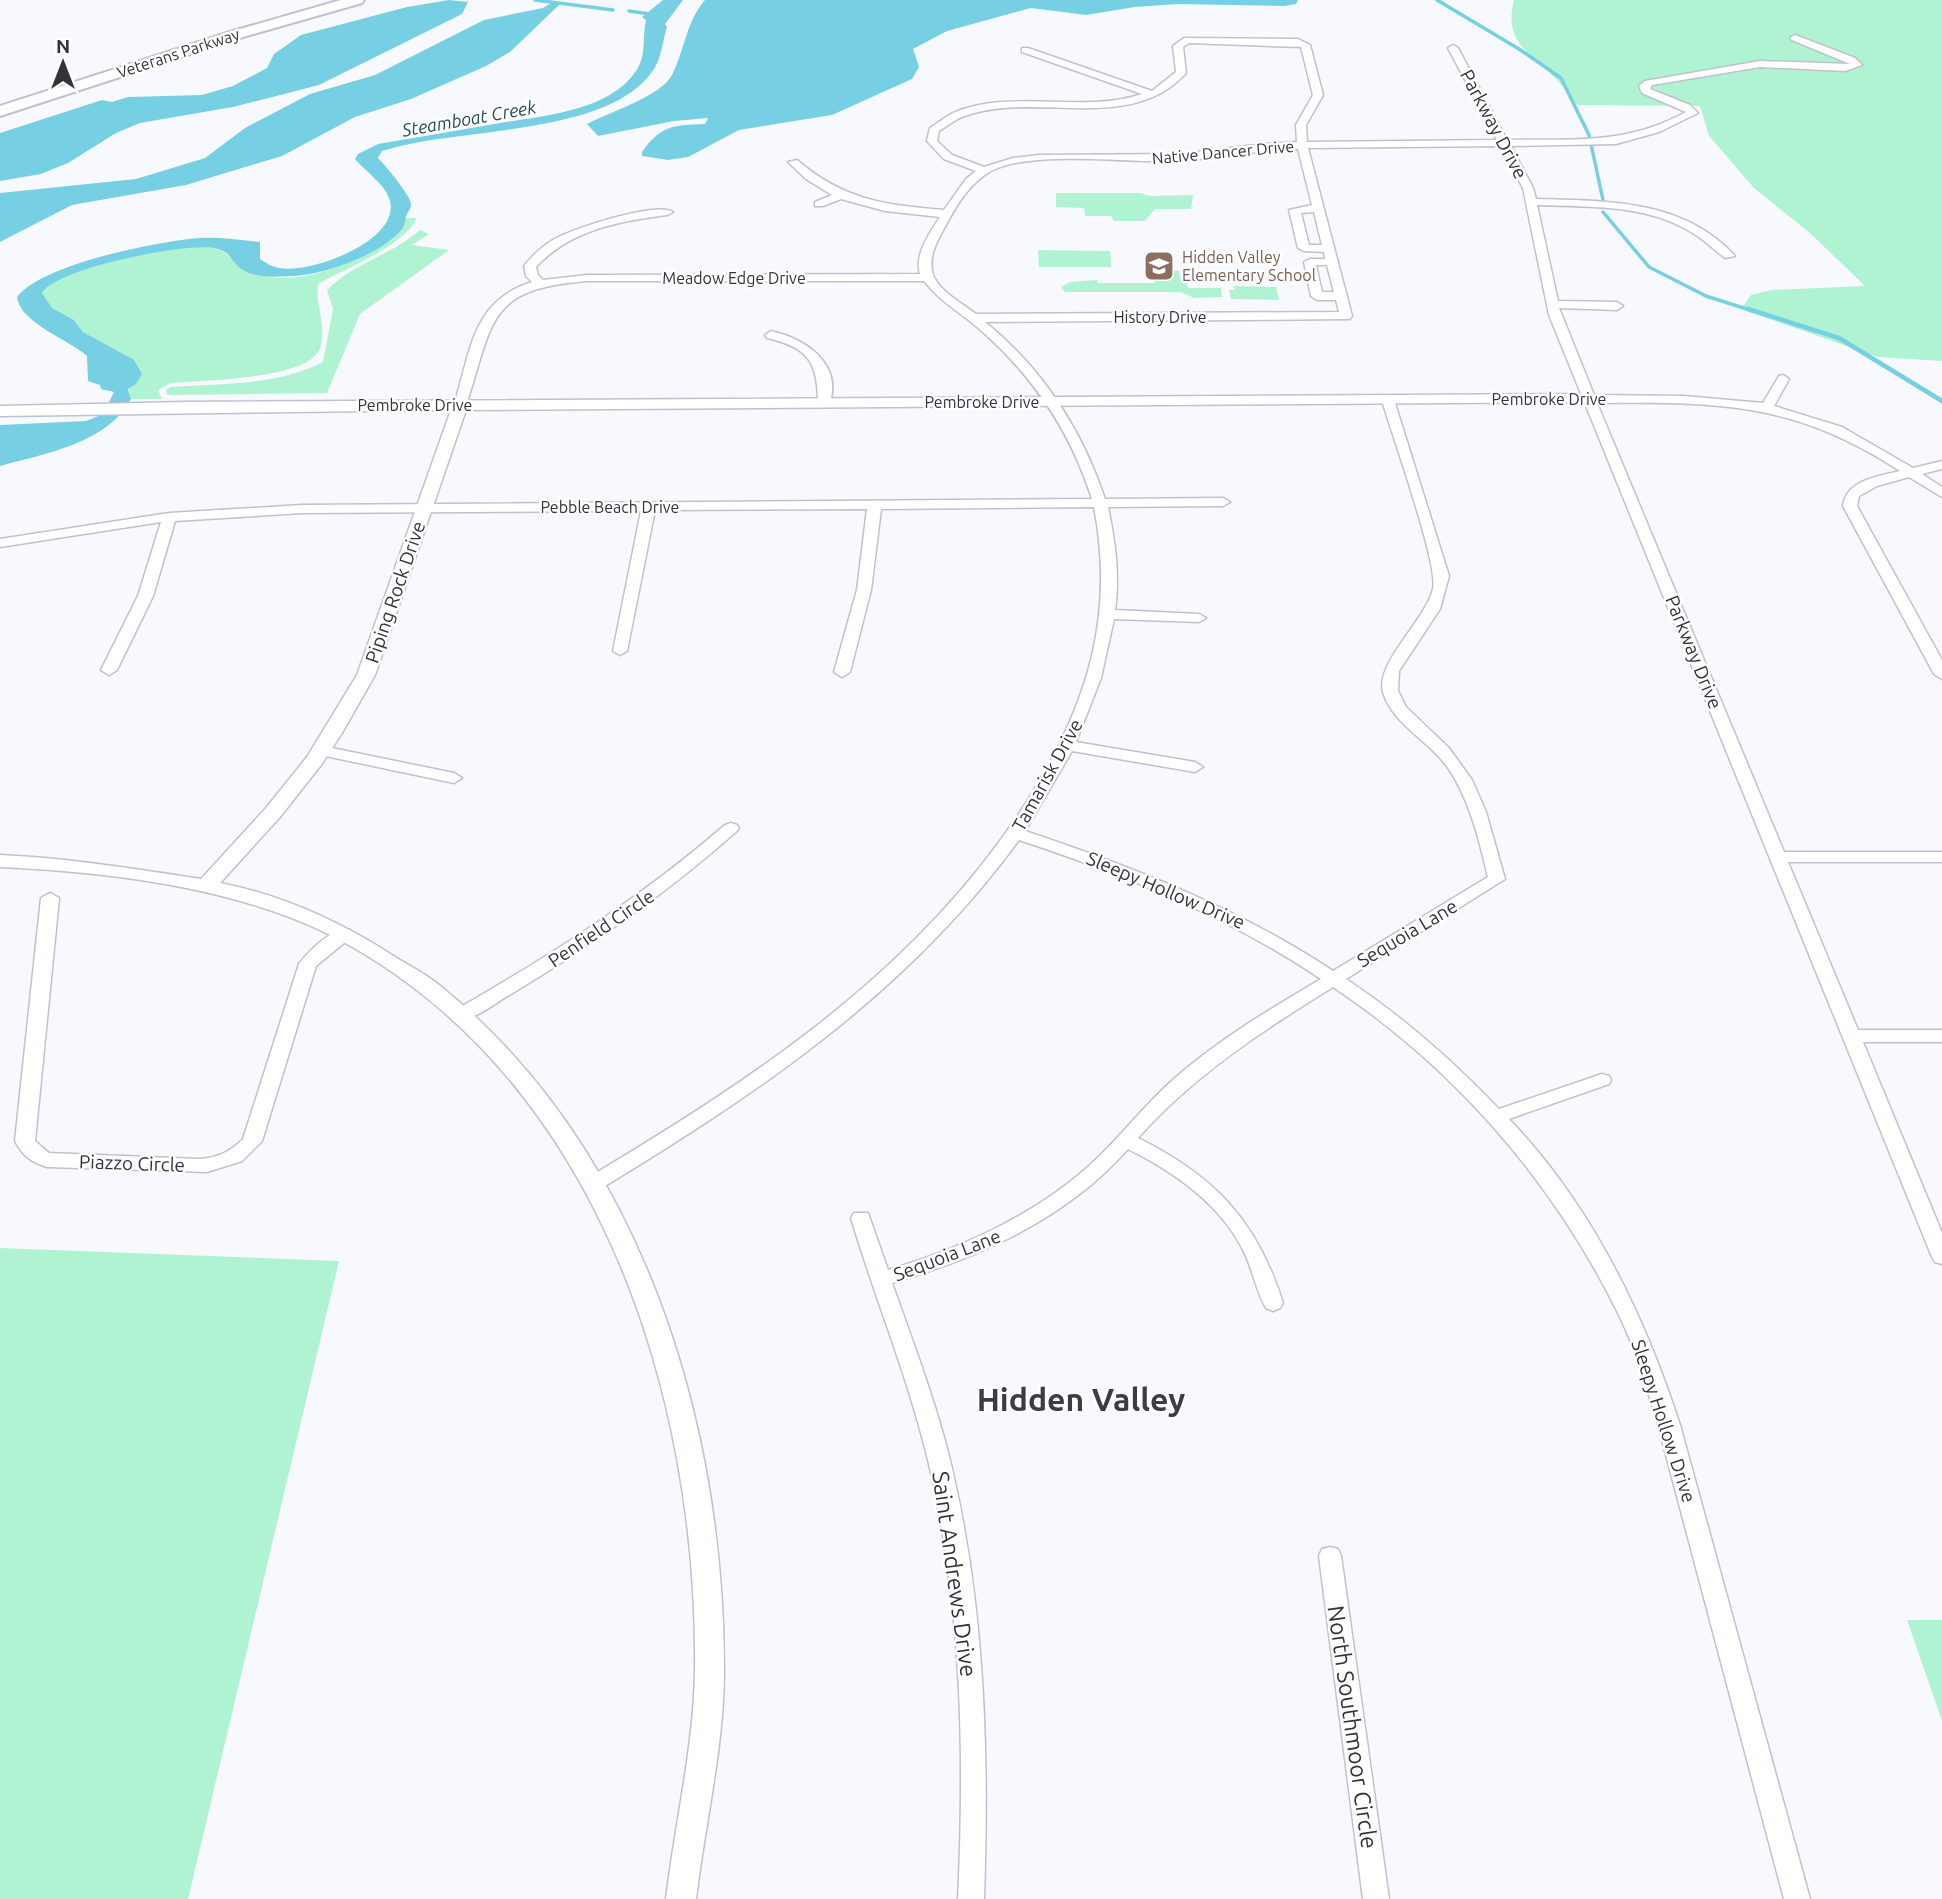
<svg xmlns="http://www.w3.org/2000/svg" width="1942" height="1899" font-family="Ubuntu,sans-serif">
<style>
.green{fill:#aff3d2}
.water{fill:#77cfe4}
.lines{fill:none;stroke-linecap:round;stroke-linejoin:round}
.stream-far1{stroke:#77cfe4;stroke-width:3.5}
.stream{stroke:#77cfe4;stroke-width:4.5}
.minor-casing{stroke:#bfc2ce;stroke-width:3}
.tertiary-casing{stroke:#bfc2ce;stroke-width:3}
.primary-casing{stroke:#bfc2ce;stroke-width:4}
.minor{fill:#fff;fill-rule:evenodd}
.tertiary{fill:#fff;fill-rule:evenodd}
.primary{fill:#fff;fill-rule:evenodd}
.labels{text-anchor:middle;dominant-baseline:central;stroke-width:5;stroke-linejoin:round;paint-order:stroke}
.far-street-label{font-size:16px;fill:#323338;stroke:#fff}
.far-education-label{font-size:16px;fill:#785e54;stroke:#fff;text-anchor:start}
.far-water-label{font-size:18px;font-style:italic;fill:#254d57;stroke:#fff}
.street-label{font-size:19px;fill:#323338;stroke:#fff}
.near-street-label{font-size:23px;fill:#323338;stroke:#fff}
.near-district-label{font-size:32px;font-weight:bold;fill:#3a3d46;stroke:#fff}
</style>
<rect width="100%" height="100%" fill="#f8f9fe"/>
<g class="green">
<path d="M 1514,0 L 1942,0 L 1942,361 L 1878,357 L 1741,309 L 1751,295 L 1771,290 L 1865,286 L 1811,234 L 1754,188 L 1709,136 L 1700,106 L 1577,105 C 1570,96 1563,86 1555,78 C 1530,53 1503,42 1514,0 Z"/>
<path d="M 1056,193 L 1141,193 L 1149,196 L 1193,195 L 1191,209 L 1155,209 L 1145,221 L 1113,221 L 1112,216 L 1085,216 L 1084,208 L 1056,207 Z"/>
<path d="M 406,218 L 417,218 C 403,247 346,268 318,284 C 315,305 327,325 320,348 C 310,380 201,380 171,383 L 158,390 L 162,399 L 131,399 L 121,354 L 83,332 L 74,320 L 52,308 L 42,293 C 56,268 180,244 209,247 C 231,250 235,268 254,274 C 295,286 341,269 376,247 C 389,240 402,233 406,218 Z"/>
<path d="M 420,230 L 429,234 L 412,245 L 449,250 L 360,314 L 327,393 L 167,395 L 166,390 L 171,387 C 223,383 276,386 323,362 L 333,309 L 327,290 C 353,263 392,255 420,230 Z"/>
<path d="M 1038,250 L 1110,251 L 1111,267 L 1039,267 Z"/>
<path d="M 1155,271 L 1179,271 L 1181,280 L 1187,281 L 1188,288 L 1221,288 L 1222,297 L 1194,298 L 1180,292 L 1065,292 L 1061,287 L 1070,282 L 1097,280 L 1098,283 L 1155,283 Z"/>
<path d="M 1234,286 L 1276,287 L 1279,300 L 1231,299 L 1229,290 L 1235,290 Z"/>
<path d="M 0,1248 L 339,1261 L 188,1899 L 0,1899 Z"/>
<path d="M 1907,1620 L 1942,1620 L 1942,1721 Z"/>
</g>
<g class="water">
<path d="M 449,0 L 468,2 L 462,14 L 319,85 L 233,107 L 140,123 L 116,133 L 68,163 L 41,174 L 0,181 L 0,133 L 102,100 L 112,102 L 128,97 L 202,95 L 233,86 L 267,68 L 274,54 L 301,35 L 407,7 Z"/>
<path d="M 663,0 L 683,0 L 665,24 L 667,27 C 662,42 662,59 652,72 C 606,137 453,127 382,151 L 378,158 C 384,164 411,196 411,204 C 411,209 409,210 407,214 C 405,219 405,225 402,229 C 382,254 322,276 291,276 C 276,277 257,278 243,270 C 230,262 233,252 214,248 C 185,243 56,268 42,293 L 52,308 L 74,320 L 83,332 L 134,360 L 142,374 L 136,384 L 128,389 L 131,399 C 108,443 44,454 0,466 L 0,425 L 86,421 L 103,414 L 114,392 L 101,389 L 100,385 L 88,381 L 87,356 C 68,339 20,323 17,297 C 42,264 159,241 200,238 C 220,237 240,240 260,242 L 260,259 C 266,263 272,267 280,268 C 310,274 400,241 390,201 C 387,186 365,171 355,159 L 358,154 L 378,144 C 415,138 452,131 489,125 C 535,116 607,114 636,71 C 647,55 642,37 646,20 L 642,17 Z"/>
<path d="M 705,0 L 1298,0 L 1296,4 L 1284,6 L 1178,4 L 1135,7 L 1086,15 L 1031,8 L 947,31 L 913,49 L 919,67 L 912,79 L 832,115 L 739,130 L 688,157 L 668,160 L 642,156 L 642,152 C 661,125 674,125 705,124 L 708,118 L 674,121 L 598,136 L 587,124 C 609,112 660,97 672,75 C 685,49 686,22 705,0 Z"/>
<path d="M 551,3 L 560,4 L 510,52 L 486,66 L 411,99 L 355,117 L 282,156 L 186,185 L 72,205 L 0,242 L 0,193 L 136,179 L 205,158 L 245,128 L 310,94 L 375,75 L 484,20 L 543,8 Z"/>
</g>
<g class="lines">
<g class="stream-far1">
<path d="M 535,0 L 613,10"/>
<path d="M 1437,0 L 1519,49 L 1561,78 L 1589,135 L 1603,200"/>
<path d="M 629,11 L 650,14"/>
<path d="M 1603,212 L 1649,267 L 1706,296 L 1753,311"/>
</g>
<path class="stream" d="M 1748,309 L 1839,338 L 1942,401"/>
<g class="minor-casing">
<g id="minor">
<path d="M 1795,35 L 1855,58 L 1862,65 L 1845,71 L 1760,67 L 1652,85 L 1650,89 L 1690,105 L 1698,113 L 1659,132 L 1616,144 L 1511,146 L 1533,188 L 1536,199 C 1607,201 1683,199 1735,256 L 1725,258 C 1712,248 1700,236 1686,229 C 1641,204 1587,207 1537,205 L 1558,301 L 1617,302 L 1623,306 L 1617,310 L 1559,308 L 1594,395 L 1684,396 L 1763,403 L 1779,376 L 1783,375 L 1789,379 L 1774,406 L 1842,427 L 1913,468 L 1942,461 L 1942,469 L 1922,474 L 1942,487 L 1942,497 L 1909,477 L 1877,486 L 1859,496 L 1857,506 L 1942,660 L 1942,679 L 1934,674 L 1843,506 C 1846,480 1879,476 1900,471 C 1794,402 1719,402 1597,403 L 1784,852 L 1942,852 L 1942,862 L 1788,862 L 1858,1030 L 1942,1030 L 1942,1042 L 1863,1042 L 1942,1233 L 1942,1264 L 1935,1262 L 1932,1257 L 1549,315 L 1523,188 L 1500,146 L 1308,148 L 1352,316 L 1350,319 L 985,322 C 1042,368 1082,430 1105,499 L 1223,498 L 1230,502 L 1223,506 L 1108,507 C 1115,541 1120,575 1115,610 L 1199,614 L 1206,618 L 1199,622 L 1114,619 L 1101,678 L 1076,742 L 1195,762 L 1203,767 L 1195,772 L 1072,751 L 1025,831 C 1133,867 1238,908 1333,971 L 1488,877 C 1479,840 1470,800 1448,768 C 1430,741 1392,724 1383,692 C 1375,663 1425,621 1433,589 C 1439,565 1391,432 1382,400 L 1388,396 L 1394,400 L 1449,576 L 1440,609 L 1399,671 L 1398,691 L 1406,707 L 1449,748 L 1472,780 L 1486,812 L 1505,879 L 1346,979 C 1402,1016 1452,1060 1499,1109 L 1602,1074 L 1609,1076 L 1611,1080 L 1609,1084 L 1509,1119 C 1591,1204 1644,1314 1680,1425 L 1810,1899 L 1784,1899 L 1658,1425 C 1646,1385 1634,1343 1614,1305 C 1549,1177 1453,1067 1333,987 C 1262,1031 1194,1075 1138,1138 C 1215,1176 1257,1221 1283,1303 L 1280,1308 L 1273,1311 L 1266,1308 C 1256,1291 1253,1270 1244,1252 C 1221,1204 1174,1172 1128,1149 C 1066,1219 980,1257 892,1283 C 913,1342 935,1400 950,1460 C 985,1604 989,1752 984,1899 L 958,1899 C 965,1752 962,1604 928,1460 C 908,1377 875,1298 851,1218 L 854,1213 L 868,1213 L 888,1270 C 961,1248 1032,1217 1090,1165 C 1120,1138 1144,1105 1175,1078 C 1220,1039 1270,1009 1321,979 C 1227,916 1125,875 1019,840 C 905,995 761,1091 600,1189 L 586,1189 L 583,1184 L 586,1179 C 758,1076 923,968 1031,795 C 1088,703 1115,614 1094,507 L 881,509 L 871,590 L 850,672 L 842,677 L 834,672 L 857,590 L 867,509 L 655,510 L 627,651 L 620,655 L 613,651 L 641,511 L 302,513 L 175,521 L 153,596 L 117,670 L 109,675 L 101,670 L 138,596 L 161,522 L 0,547 L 0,539 L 169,513 L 302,505 L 1092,499 C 1071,433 1036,380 985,334 C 965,315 941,303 924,281 L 587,281 C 486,289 494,321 466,405 L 460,409 L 454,405 C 471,352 471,301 532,282 L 526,276 L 524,266 C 532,256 541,247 553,240 C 571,229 657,201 673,212 L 667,215 C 619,221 570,230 536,267 L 538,275 L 543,280 L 587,275 L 920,274 C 914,254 930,233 940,217 L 885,211 L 841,199 L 823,206 L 815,206 L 815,202 L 832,195 L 806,179 L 788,162 L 797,160 C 843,200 885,205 944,210 L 966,179 L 976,171 L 944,159 L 927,141 L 930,128 C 938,123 945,117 953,113 C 1010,88 1083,114 1142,94 L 1022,52 L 1022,48 L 1028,48 L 1152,91 L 1176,72 L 1173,46 L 1184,38 L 1298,39 L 1310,45 L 1323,95 L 1306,125 L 1307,142 L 1497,140 L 1448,48 L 1453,45 L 1458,48 L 1507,140 C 1573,139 1626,145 1686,112 L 1642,93 L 1639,86 L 1645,81 L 1760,61 L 1850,64 L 1792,40 L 1790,38 ZM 1189,43 L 1301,47 L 1313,95 L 1296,125 L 1297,142 L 1264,144 L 1180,154 L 1039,155 L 1013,158 L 984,167 L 952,155 L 937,141 L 939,131 C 946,127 954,120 962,117 C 1033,89 1129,136 1186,73 L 1183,47 ZM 1298,149 L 1312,205 L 1289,210 L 1298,248 L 1304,251 L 1324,252 L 1325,259 L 1310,259 L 1304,262 L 1311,296 L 1317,300 L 1336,300 L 1339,312 L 976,314 C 943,290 917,279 940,236 C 953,212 966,185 991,171 C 1034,149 1131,164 1181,161 C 1220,158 1258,150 1298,149 ZM 1314,212 L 1322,245 L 1309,245 L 1301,213 ZM 1316,265 L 1327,265 L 1334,292 L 1322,292 Z"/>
<path d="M 771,331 C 806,339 844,364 829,406 L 819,406 L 818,403 C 818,361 807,347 767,338 L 765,335 Z"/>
<path d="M 322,746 L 454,773 L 462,778 L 454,783 L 316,754 L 314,751 L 316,748 Z"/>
<path d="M 731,823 L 737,825 L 739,828 L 737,831 C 667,893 591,946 511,994 C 496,1002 471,1024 454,1019 L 451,1015 L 454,1011 C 550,956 642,897 725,825 Z"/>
<path d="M 50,893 L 59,898 L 35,1141 L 49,1153 L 199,1159 C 217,1158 230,1152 243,1139 L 299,964 C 309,951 333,926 350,930 L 353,934 L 350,938 L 316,966 L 262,1141 L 242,1161 L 207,1172 L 47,1167 C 31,1162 23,1156 15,1141 L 41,898 Z"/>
<path d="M 1330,1547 L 1338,1549 L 1341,1556 L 1389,1899 L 1363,1899 L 1319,1556 L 1322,1549 Z"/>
</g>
</g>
<g class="tertiary-casing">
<path id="tertiary" d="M 1590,394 L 1595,396 L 1598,399 L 1595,402 L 466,410 L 375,675 L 342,733 L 321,765 L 280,817 L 220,883 C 282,895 339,921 392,955 C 407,965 425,973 439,985 C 640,1147 724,1419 724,1670 C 724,1747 705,1823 696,1899 L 666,1899 C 675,1823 694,1747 695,1670 C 698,1392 597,1076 336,938 C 238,887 109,872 0,867 L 0,855 C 68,858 134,869 201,879 L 266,808 L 307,757 L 357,675 L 451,410 L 0,416 L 0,406 L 185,402 Z"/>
</g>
<g class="primary-casing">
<path id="primary" d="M 341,0 L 364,0 L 362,3 L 243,37 L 0,116 L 0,106 L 233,31 Z"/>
</g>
<use href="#minor" class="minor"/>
<use href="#tertiary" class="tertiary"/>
<use href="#primary" class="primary"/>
</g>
<defs>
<g id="school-square" transform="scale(1.575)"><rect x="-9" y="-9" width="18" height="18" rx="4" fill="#8d6e63" stroke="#fff"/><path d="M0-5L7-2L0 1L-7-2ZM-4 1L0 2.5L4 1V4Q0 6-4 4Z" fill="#fff"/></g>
</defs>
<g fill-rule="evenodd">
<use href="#school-square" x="1159" y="266"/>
</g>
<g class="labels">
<g class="far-street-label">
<text transform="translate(178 53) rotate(-18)">Veterans Parkway</text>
<text transform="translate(1223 152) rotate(-5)">Native Dancer Drive</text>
<text x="734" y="278">Meadow Edge Drive</text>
<text x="1160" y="317">History Drive</text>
<text x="1549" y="399">Pembroke Drive</text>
<text x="982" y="402">Pembroke Drive</text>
<text x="415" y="405">Pembroke Drive</text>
<text x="610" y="507">Pebble Beach Drive</text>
</g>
<g class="far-education-label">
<text x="1182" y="257">Hidden Valley<tspan x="1182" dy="18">Elementary School</tspan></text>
</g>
<g class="far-water-label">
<text transform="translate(469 118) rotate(-10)">Steamboat Creek</text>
</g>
<g class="street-label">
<text transform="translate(1494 124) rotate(62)">Parkway Drive</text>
<text transform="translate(395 592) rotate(-71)">Piping Rock Drive</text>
<text transform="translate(1694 652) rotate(68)">Parkway Drive</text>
<text transform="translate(1047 775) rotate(-61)">Tamarisk Drive</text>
<text transform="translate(1166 890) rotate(23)">Sleepy Hollow Drive</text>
<text transform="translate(601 928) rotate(-34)">Penfield Circle</text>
<text transform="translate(1407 933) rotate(-31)">Sequoia Lane</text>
<text transform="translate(132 1163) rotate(2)">Piazzo Circle</text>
<text transform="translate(947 1255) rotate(-21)">Sequoia Lane</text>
<text transform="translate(1664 1421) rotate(72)">Sleepy Hollow Drive</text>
</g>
<g class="near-street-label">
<text transform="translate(955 1574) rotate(82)">Saint Andrews Drive</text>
<text transform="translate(1353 1727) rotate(82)">North Southmoor Circle</text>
</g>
<g class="near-district-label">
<text x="1081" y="1399">Hidden Valley</text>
</g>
</g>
<g transform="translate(63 63)" stroke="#ffffff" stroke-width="5" paint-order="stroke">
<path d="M0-5L12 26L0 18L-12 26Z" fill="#323338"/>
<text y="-10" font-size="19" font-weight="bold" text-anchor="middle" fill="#323338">N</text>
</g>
</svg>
